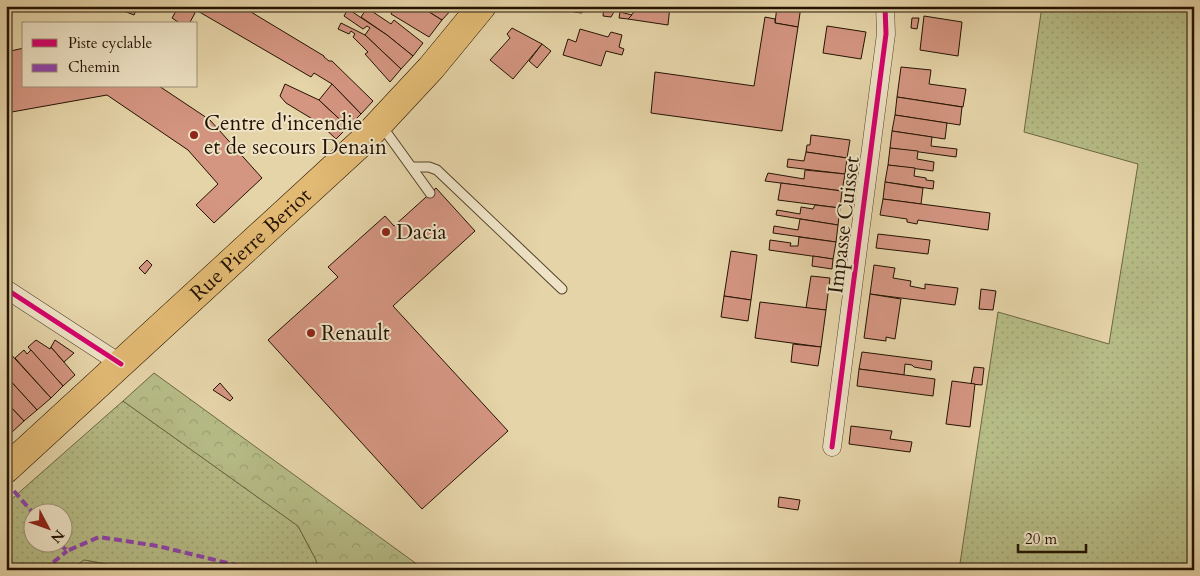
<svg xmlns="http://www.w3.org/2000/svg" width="1200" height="576" font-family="Cardo,serif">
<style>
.grass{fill:url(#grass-dots);stroke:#6c6743;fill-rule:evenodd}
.forest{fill:url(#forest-crowns);stroke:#6c6743}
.building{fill:#d49581;stroke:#231200}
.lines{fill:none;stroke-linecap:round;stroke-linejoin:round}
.service-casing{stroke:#54422a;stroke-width:11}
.minor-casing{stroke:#54422a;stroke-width:19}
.primary-casing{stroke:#231200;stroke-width:29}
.service{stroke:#eee3c6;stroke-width:9}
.minor{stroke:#eee3c6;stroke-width:18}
.primary{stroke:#e2ba74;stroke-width:28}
.quiet{stroke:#8e44ad;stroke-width:4;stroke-dasharray:8 4;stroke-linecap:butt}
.cycleway-casing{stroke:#eee3c6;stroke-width:8}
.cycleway{stroke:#d6006c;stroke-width:5}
.poi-dot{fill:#8f2418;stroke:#eee3c6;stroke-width:2}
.labels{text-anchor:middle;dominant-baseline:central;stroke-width:4;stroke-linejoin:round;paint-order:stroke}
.poi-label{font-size:21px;fill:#231200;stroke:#eee3c6;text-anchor:start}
.street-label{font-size:21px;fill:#231200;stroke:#eee3c6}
</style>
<defs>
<pattern id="grass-dots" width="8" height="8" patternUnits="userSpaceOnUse" patternTransform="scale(1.25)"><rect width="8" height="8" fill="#b6bc86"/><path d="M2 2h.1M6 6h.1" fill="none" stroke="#9ca172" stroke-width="1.8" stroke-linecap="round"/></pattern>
<pattern id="forest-crowns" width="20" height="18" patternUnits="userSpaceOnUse" patternTransform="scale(1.25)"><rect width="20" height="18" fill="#b6bc86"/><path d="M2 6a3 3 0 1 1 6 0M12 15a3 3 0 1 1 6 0" fill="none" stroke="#9ca172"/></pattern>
</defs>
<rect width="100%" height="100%" fill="#e5d4a8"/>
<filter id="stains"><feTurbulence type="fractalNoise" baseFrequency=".004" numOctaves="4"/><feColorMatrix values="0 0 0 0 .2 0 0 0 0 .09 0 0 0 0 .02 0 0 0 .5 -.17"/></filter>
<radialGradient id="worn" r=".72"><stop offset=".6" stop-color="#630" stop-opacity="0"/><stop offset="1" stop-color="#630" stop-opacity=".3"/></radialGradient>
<g class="grass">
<path d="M 1042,6 L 1194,6 L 1194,570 L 959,570 L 998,312 L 1109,344 L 1138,164 L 1024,132 Z"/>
<path d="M 123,401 L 298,526 L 316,560 L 318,570 L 138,570 L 84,560 L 71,570 L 6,570 L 6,504 ZM 32,514 L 62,514 L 62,544 L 32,544 Z"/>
</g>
<g class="forest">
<path d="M 154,373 L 425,570 L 318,570 L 316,560 L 298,526 L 123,401 Z"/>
<path d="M 84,560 L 138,570 L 71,570 Z"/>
</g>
<g class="building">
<path d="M 126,6 L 138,6 L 134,15 L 124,11 Z"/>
<path d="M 179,6 L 185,6 L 195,13 L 189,24 L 181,24 L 172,18 Z"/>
<path d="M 198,6 L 241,6 L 324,56 L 324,57 L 329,61 L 332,61 L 373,101 L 361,114 L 332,84 L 314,73 L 311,77 L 196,10 Z"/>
<path d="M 395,6 L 420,6 L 442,20 L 429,37 L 391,14 Z"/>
<path d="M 420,6 L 450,6 L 453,8 L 442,20 Z"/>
<path d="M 575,6 L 583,6 L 582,13 L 574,12 Z"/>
<path d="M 604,6 L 610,6 L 615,10 L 611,17 L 603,16 Z"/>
<path d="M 639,6 L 670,6 L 668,25 L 628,19 Z"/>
<path d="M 777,6 L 801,6 L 798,27 L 775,23 Z"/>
<path d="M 909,6 L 929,6 L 928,10 L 909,8 Z"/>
<path d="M 367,8 L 391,24 L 394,20 L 423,43 L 413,56 L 387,35 L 361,17 Z"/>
<path d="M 348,9 L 387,35 L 413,56 L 401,69 L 365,35 L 370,28 L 367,26 L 363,29 L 344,16 Z"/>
<path d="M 620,12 L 632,15 L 628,19 L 619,18 Z"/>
<path d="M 924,16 L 962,22 L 958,56 L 920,50 Z"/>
<path d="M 765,17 L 775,19 L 775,23 L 798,27 L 782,131 L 651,113 L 655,72 L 754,86 Z"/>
<path d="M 912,18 L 919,18 L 917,29 L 911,28 Z"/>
<path d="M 341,23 L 365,35 L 401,69 L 390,82 L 365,54 L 368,52 L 353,37 L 355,34 L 351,31 L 349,34 L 338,29 Z"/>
<path d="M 827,26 L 866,32 L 861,59 L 823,53 Z"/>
<path d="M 512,28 L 542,44 L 513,79 L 490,60 L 510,38 L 507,34 Z"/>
<path d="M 580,29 L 608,37 L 611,32 L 622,35 L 619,47 L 624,49 L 622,55 L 606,51 L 601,66 L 563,55 L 568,39 L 576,42 Z"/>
<path d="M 542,44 L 551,51 L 537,68 L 529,61 Z"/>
<path d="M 24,48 L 24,86 L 159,86 L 210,120 L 262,178 L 214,223 L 196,205 L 218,184 L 188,150 L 107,95 L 6,113 L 6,52 Z"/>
<path d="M 901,67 L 931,70 L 929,84 L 966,89 L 963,107 L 897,97 Z"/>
<path d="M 285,84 L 319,100 L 348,127 L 336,139 L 319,123 L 286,103 L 280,96 Z"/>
<path d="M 332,84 L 361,114 L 348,127 L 319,100 Z"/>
<path d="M 897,97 L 962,107 L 960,125 L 895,115 Z"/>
<path d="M 895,115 L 947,123 L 945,139 L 892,131 Z"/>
<path d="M 892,131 L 932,137 L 931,146 L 957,149 L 956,157 L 890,148 Z"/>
<path d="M 811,135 L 850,140 L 847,158 L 806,152 L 807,145 L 810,145 Z"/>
<path d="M 890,148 L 918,151 L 917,159 L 934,162 L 933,171 L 888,165 Z"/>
<path d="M 806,152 L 847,158 L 845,174 L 787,167 L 788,159 L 804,161 Z"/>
<path d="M 888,165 L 915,168 L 914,176 L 926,178 L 926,180 L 934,181 L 933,189 L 885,182 Z"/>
<path d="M 805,170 L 845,174 L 842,191 L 765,181 L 768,173 L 804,179 Z"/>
<path d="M 885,182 L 923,188 L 921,204 L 883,199 Z"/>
<path d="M 781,183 L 842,191 L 840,208 L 778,200 Z"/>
<path d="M 436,188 L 475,231 L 393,306 L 508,431 L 422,509 L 268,340 L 338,277 L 328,267 L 385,216 L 394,226 Z"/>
<path d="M 883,199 L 990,213 L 988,230 L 918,220 L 917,224 L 907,222 L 907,219 L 880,215 Z"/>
<path d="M 815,205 L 840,208 L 838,225 L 776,215 L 777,210 L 800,214 L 801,207 L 813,209 Z"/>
<path d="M 800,219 L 838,225 L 836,242 L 773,233 L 774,226 L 798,230 Z"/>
<path d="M 878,234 L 930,240 L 928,254 L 876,248 Z"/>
<path d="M 799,237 L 836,242 L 833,259 L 769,250 L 770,240 L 791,243 L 790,246 L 798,246 Z"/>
<path d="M 731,251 L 757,255 L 751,300 L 724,296 Z"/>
<path d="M 813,256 L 833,259 L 832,269 L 812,266 Z"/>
<path d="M 147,260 L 152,265 L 145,274 L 139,268 Z"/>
<path d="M 874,265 L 895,268 L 893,278 L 911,281 L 910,286 L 925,289 L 925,284 L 958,288 L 955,305 L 870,294 Z"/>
<path d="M 811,276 L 830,278 L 826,310 L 806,308 Z"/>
<path d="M 981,289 L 996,291 L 993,310 L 979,309 Z"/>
<path d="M 870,294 L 901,299 L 895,339 L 886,337 L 886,341 L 864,338 Z"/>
<path d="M 724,296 L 751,300 L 748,321 L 721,317 Z"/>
<path d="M 760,302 L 826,310 L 821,347 L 755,338 Z"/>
<path d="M 36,340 L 50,349 L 51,347 L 75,375 L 63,386 L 28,347 Z"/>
<path d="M 55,340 L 74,353 L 64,362 L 51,347 Z"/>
<path d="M 793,344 L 821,347 L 818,366 L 791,362 Z"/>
<path d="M 6,349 L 51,398 L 37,410 L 6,376 L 6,372 L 12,367 L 6,360 Z"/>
<path d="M 24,350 L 27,354 L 31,350 L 63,386 L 51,398 L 15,358 Z"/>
<path d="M 862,352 L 932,361 L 931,370 L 914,367 L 912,365 L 905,364 L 904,375 L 859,369 Z"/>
<path d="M 974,367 L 984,368 L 982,385 L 971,384 Z"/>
<path d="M 859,369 L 935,379 L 933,396 L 857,386 Z"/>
<path d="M 6,376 L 37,410 L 24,421 L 6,402 Z"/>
<path d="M 952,381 L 975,384 L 970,427 L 946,424 Z"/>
<path d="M 220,383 L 233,398 L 230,401 L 213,390 Z"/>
<path d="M 6,402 L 24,421 L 11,433 L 6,428 Z"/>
<path d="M 851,426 L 892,431 L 890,439 L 912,442 L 910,452 L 849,444 Z"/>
<path d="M 779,497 L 800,500 L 798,510 L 778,507 Z"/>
</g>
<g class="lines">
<g class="service-casing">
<g id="service">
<path d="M 381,125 L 430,193"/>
<path d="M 412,167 L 429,167 L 437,170 L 562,289"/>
</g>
</g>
<g class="minor-casing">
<g id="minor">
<path d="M 6,289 L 121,364"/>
<path d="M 832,447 L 886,34 L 885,6"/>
</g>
</g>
<g class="primary-casing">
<g id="primary">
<path id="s1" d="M 6,469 L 363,141 L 431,68 L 482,6"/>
</g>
</g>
<use href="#service" class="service"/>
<use href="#minor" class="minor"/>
<use href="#primary" class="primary"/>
<g class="quiet">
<path d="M 6,482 L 34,514"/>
<path d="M 60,544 L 67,551 L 99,537 L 158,546 L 256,570"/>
<path d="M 44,570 L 67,551"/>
</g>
<g class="cycleway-casing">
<g id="cycleway">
<path d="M 6,289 L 121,364"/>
<path d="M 832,447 L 886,34 L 885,6"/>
</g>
</g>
<use href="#cycleway" class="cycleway"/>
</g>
<g class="poi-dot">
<circle cx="194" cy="135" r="5"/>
<circle cx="386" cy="232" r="5"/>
<circle cx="311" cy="333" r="5"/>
</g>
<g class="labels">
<g class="poi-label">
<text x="204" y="123">Centre d'incendie<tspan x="204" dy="24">et de secours Denain</tspan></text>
<text x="396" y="232">Dacia</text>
<text x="321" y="333">Renault</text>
</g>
<g class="street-label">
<text transform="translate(844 225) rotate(-83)">Impasse Cuisset</text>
<text stroke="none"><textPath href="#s1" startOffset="332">Rue Pierre Beriot</textPath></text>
</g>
</g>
<rect width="1200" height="576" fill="none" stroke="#e5d4a8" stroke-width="25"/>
<rect x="8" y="8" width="1185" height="561" fill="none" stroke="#231200" stroke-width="2.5"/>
<rect x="12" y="12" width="1175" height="551" fill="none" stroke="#231200"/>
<rect x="22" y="22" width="175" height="65" fill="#eee3c6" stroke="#9d8f77"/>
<rect x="32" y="39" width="25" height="8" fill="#d6006c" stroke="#9d8f77"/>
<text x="68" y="48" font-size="15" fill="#231200">Piste cyclable</text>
<rect x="32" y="64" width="25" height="8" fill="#8e44ad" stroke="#9d8f77"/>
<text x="68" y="72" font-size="15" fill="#231200">Chemin</text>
<g transform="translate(48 528) rotate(131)"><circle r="24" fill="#eee3c6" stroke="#9d8f77"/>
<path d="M0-4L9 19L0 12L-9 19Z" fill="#8f2418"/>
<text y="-8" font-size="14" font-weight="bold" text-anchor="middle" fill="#231200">N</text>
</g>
<path d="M1018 544v8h68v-8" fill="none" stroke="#231200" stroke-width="2.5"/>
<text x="1025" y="544" font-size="15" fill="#231200" stroke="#eee3c6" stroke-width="4" paint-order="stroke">20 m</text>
<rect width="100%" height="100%" filter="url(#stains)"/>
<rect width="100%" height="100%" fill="url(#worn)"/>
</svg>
